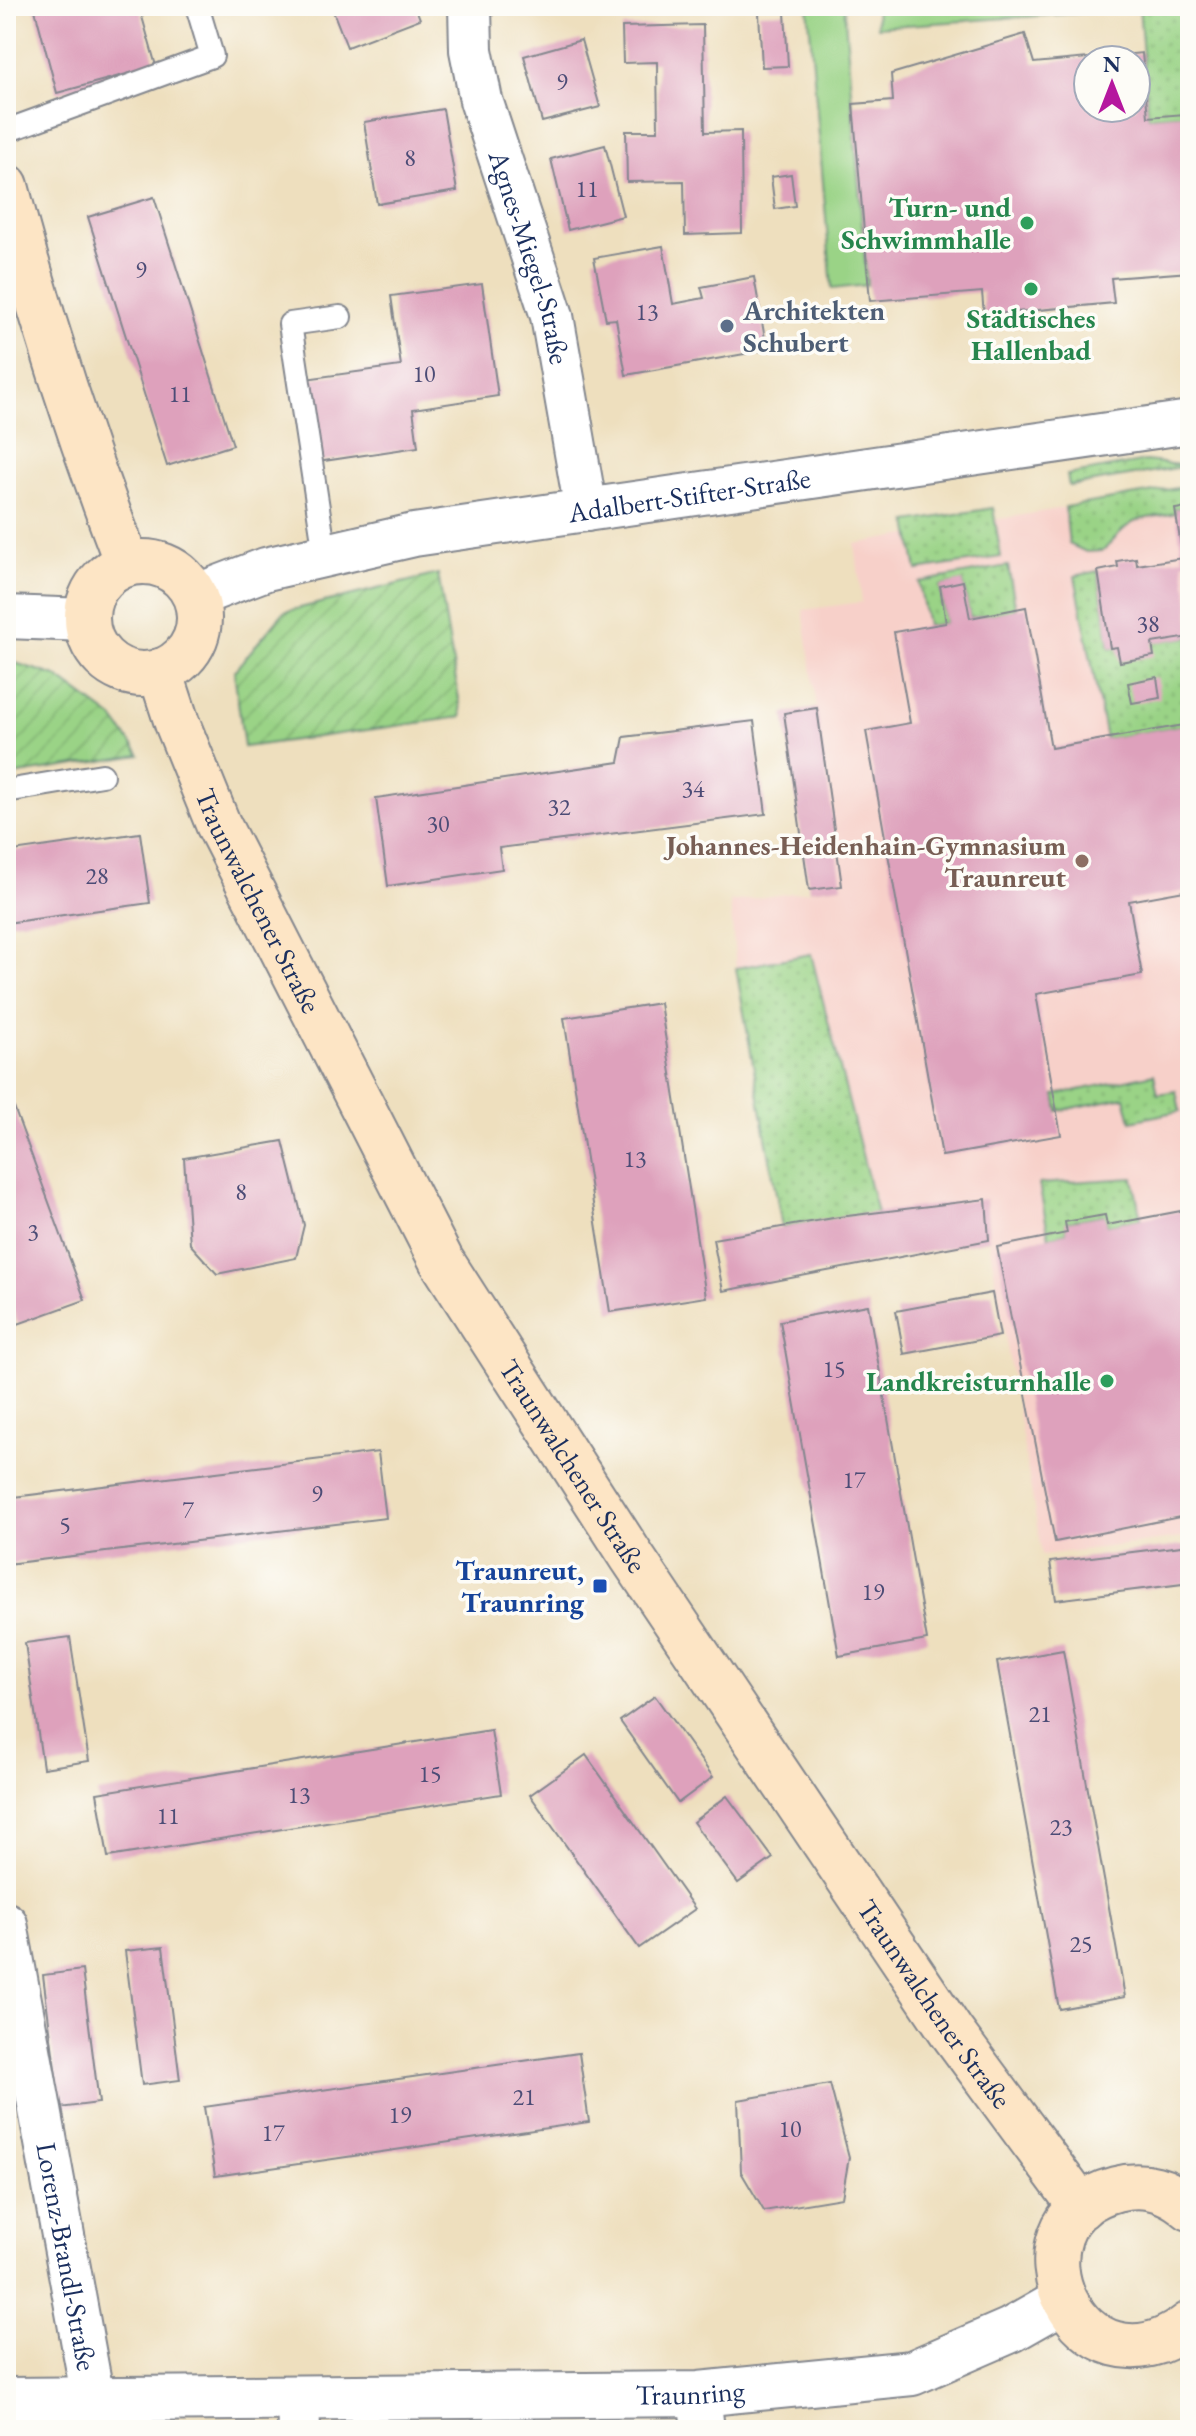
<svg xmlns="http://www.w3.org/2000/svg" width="1196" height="2436" font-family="'EB Garamond',serif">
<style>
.built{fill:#f7d0c9}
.grass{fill:url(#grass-dots);stroke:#5a8172;stroke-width:2}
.garden{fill:url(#garden-furrows);stroke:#5a8172;stroke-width:2}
.pitch{fill:#9ad386;stroke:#5a8172;stroke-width:2}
.building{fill:#dea1bc}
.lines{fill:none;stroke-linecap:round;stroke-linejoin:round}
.service-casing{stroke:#84878e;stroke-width:26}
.minor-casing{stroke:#84878e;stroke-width:46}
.tertiary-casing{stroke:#84878e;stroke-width:48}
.secondary-casing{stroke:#84878e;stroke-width:48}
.service{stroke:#fff;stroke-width:22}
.minor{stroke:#fff;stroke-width:42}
.tertiary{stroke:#fff;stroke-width:44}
.secondary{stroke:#fde5c5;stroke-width:44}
.leisure-dot{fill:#2e9e5b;stroke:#fdfcf7;stroke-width:3}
.service-dot{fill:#5c6f8a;stroke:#fdfcf7;stroke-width:3}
.education-dot{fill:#8d6e63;stroke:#fdfcf7;stroke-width:3}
.transit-dot{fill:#1a4fb4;stroke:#fdfcf7;stroke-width:3}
.labels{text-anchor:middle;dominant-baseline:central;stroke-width:7;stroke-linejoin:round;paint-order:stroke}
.number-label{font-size:24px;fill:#4c4c76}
.leisure-label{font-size:28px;font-weight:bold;fill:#27864d;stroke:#fdfcf7;text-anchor:end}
.street-label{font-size:28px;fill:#1b2f5e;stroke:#fdfcf7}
.service-label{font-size:28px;font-weight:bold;fill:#4e5e75;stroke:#fdfcf7;text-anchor:start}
.education-label{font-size:28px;font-weight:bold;fill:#785e54;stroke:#fdfcf7;text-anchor:end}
.transit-label{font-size:28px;font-weight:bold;fill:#164399;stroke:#fdfcf7;text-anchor:end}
</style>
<defs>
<pattern id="grass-dots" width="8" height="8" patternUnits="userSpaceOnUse" patternTransform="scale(2)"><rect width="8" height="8" fill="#9ad386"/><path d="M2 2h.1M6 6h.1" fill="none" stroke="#84b576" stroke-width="1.8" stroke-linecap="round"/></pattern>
<pattern id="garden-furrows" width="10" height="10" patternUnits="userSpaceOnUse" patternTransform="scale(2)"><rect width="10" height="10" fill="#9ad386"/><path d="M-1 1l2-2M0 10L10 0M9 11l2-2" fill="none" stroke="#84b576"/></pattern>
</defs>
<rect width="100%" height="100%" fill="#fdfcf7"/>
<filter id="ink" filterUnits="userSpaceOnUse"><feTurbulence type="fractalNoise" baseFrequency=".0125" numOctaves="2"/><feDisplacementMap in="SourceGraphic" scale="16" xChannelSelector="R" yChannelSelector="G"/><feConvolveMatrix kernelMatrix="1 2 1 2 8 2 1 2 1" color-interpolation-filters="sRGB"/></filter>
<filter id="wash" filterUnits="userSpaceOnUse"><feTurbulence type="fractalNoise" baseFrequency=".006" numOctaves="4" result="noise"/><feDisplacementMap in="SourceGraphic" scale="32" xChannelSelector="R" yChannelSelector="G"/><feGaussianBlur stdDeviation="1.8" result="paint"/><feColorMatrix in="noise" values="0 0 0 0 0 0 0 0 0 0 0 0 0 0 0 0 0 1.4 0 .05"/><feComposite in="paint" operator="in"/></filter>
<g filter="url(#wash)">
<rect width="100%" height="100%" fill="#eedfbe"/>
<path class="built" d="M 1190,486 L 1190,1537 L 1042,1555 L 989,1240 L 986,1200 L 782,1227 L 736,968 L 730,902 L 842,886 L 803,610 L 862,602 L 855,544 Z"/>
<g class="grass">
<path d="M 1139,6 L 1190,6 L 1190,153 L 1185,114 L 1148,117 Z"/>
<path d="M 1146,461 L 1188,466 L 1069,486 L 1067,475 Z"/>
<path d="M 1190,486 L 1190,507 L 1175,509 L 1175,513 C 1164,516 1154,516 1143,519 C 1126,522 1114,540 1103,551 L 1086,552 L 1069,544 L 1065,507 Z"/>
<path d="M 993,508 L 1001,557 L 917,570 L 908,522 Z"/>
<path d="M 1008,566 L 1016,610 L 970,618 L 963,582 L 940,586 L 946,623 L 927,626 L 919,582 Z"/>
<path d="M 1098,571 L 1110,648 L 1190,637 L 1190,724 L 1106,739 L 1075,576 Z"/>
<path d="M 811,954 L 877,1213 L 782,1227 L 736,968 Z"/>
<path d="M 1154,1074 L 1158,1094 L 1176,1091 L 1180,1111 L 1131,1121 L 1125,1097 L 1058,1111 L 1055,1095 Z"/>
<path d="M 1133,1178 L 1141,1219 L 1107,1225 L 1104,1215 L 1066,1222 L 1067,1233 L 1049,1237 L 1039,1184 Z"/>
</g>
<g class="garden">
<path d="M 438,574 L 462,717 L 244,747 L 234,671 L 284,612 Z"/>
<path d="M 6,660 L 56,676 L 113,718 L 140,755 L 6,776 Z"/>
</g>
<g class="pitch">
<path d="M 808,6 L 844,6 L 867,285 L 832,289 Z"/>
<path d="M 876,6 L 1109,6 L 1109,11 L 877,27 Z"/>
</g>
<g id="blocks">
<g class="building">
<path d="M 34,6 L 139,6 L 156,66 L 57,93 Z"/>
<path d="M 331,6 L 415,6 L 420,19 L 347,47 Z"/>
<path d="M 785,12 L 788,66 L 762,67 L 759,13 Z"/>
<path d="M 703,25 L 705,132 L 741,131 L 742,233 L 685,235 L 684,181 L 627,182 L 626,131 L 658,131 L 657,62 L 623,63 L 622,27 Z"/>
<path d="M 1025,34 L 1034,63 L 1088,58 L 1088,108 L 1136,108 L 1136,60 L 1091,60 L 1090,58 L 1142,53 L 1148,117 L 1185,114 L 1190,174 L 1190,272 L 1111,278 L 1114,303 L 984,315 L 982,292 L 870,301 L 853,104 L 893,101 L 891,74 Z"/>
<path d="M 581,40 L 600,107 L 542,122 L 524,56 Z"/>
<path d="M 443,109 L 457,191 L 377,204 L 364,122 Z"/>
<path d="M 605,145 L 623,216 L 568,230 L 551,159 Z"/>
<path d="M 791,174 L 795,206 L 775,209 L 771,177 Z"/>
<path d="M 154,197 L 233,445 L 167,466 L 88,217 Z"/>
<path d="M 663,246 L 673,304 L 704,298 L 701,287 L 754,277 L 767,350 L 626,375 L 616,319 L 606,320 L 594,258 Z"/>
<path d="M 482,284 L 498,396 L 413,409 L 418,447 L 317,462 L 305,379 L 401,366 L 391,296 Z"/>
<path d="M 1190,507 L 1190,561 L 1183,563 L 1190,609 L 1190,637 L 1152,643 L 1154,656 L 1120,662 L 1117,647 L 1110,648 L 1098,571 L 1118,567 L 1117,561 L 1136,558 L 1137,565 L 1183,558 L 1175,509 Z"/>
<path d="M 963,581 L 970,618 L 1026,607 L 1051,748 L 1190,724 L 1190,890 L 1129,901 L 1142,975 L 1036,994 L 1061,1135 L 942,1156 L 866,731 L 910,723 L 894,632 L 946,623 L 940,586 Z"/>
<path d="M 1157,677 L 1160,698 L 1132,703 L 1128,683 Z"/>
<path d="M 817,708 L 842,886 L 809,890 L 784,713 Z"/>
<path d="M 754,721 L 766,814 L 499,848 L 502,869 L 388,886 L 376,798 L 619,762 L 624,737 Z"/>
<path d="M 140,833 L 150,903 L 6,923 L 6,852 Z"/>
<path d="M 660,1003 L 706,1297 L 610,1312 L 564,1018 Z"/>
<path d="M 6,1086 L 85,1300 L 18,1324 L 6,1293 Z"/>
<path d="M 283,1141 L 304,1225 L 296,1258 L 217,1274 L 190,1244 L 184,1158 Z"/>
<path d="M 986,1199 L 989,1240 L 723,1291 L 713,1239 L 839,1217 Z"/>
<path d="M 1186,1210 L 1188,1222 L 1190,1221 L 1190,1515 L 1055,1542 L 997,1247 L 1067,1233 L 1065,1222 L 1105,1215 L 1107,1225 Z"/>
<path d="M 992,1293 L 1000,1336 L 904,1354 L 896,1311 Z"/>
<path d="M 868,1305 L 927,1640 L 839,1656 L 780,1321 Z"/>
<path d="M 378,1452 L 386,1518 L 6,1564 L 6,1498 Z"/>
<path d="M 1190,1545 L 1190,1583 L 1056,1600 L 1050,1562 Z"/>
<path d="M 70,1637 L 89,1761 L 43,1768 L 25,1643 Z"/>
<path d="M 1063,1650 L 1125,1997 L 1059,2009 L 997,1662 Z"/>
<path d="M 655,1696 L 713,1777 L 678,1803 L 620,1721 Z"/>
<path d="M 491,1730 L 501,1794 L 108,1857 L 97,1793 Z"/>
<path d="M 586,1755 L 695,1909 L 639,1948 L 530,1795 Z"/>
<path d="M 727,1796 L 773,1858 L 738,1883 L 693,1822 Z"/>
<path d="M 163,1947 L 180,2080 L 142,2085 L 125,1951 Z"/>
<path d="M 82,1970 L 99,2103 L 60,2108 L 43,1975 Z"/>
<path d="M 579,2053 L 589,2122 L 215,2176 L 204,2107 Z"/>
<path d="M 830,2084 L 849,2157 L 842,2198 L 764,2211 L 741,2172 L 738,2100 Z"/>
</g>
</g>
</g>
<g filter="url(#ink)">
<use href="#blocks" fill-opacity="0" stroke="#84878e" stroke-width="2"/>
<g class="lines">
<g class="service-casing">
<g id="service">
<path d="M 6,131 L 212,56 L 197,6"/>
<path d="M 325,554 L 290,324 L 340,317"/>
<path d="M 6,791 L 102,775"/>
</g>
</g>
<g class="minor-casing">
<g id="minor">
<path id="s1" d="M 470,6 L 471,50 L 481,100 L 552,316 L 586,510"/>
<path id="s2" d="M 195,596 L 266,569 L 414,535 L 1190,422"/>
<path d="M 6,617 L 86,620"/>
<path id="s3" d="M 6,1924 L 93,2399"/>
<path d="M 699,2394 L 703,2430"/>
<path d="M 298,2397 L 299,2430"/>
</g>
</g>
<g class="tertiary-casing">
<g id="tertiary">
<path id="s4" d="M 6,2400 L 699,2394 L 912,2373 L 1011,2330 L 1064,2300"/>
</g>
</g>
<g class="secondary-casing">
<g id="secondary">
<path d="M 6,186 C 39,314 80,440 127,563"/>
<circle cx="143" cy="618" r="56"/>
<path id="s5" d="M 160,671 L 177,723 L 218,824 L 441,1260 L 632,1557 L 951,2031 L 1081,2207"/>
<path d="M 1190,2208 C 1169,2189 1143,2182 1116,2189 C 994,2221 1079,2410 1190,2324"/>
</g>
</g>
<use href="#service" class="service"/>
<use href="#minor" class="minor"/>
<use href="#tertiary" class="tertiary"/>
<use href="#secondary" class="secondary"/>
</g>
</g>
<g class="leisure-dot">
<circle cx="1027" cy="223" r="8"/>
<circle cx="1031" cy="289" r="8"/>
<circle cx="1107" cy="1381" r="8"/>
</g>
<circle class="service-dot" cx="727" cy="326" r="8"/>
<circle class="education-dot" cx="1082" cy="861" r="8"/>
<rect class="transit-dot" x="592" y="1578" width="16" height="16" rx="4"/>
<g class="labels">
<g class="number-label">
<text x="562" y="81">9</text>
<text x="410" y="157">8</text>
<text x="587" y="188">11</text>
<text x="141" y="269">9</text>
<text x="647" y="311">13</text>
<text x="424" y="373">10</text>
<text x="180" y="393">11</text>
<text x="1148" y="623">38</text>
<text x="693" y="788">34</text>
<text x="559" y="806">32</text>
<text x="438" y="823">30</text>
<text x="97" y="875">28</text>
<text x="635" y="1158">13</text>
<text x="241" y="1191">8</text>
<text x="33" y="1231">3</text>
<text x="834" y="1368">15</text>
<text x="854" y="1479">17</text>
<text x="317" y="1493">9</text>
<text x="188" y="1509">7</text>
<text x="65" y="1524">5</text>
<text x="873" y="1591">19</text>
<text x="1040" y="1713">21</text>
<text x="430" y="1773">15</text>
<text x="299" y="1794">13</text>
<text x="168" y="1815">11</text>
<text x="1061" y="1826">23</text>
<text x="1081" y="1943">25</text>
<text x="524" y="2096">21</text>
<text x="400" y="2114">19</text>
<text x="790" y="2128">10</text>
<text x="273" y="2132">17</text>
</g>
<g class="leisure-label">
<text x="1011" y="207">Turn- und<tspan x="1011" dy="32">Schwimmhalle</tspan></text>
<text x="1031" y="318" text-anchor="middle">Städtisches<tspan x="1031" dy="32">Hallenbad</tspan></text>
<text x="1091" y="1381">Landkreisturnhalle</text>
</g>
<g class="street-label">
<text stroke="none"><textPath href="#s1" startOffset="260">Agnes-Miegel-Straße</textPath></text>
<text stroke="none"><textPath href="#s2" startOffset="506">Adalbert-Stifter-Straße</textPath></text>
<text stroke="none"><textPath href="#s5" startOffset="250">Traunwalchener Straße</textPath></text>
<text stroke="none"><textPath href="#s5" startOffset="898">Traunwalchener Straße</textPath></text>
<text stroke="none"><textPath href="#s5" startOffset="1546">Traunwalchener Straße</textPath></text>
<text stroke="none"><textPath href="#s3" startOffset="338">Lorenz-Brandl-Straße</textPath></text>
<text stroke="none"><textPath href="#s4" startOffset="684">Traunring</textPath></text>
</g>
<g class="service-label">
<text x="743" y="310">Architekten<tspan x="743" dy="32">Schubert</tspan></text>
</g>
<g class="education-label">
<text x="1066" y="845">Johannes-Heidenhain-Gymnasium<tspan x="1066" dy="32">Traunreut</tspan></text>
</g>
<g class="transit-label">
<text x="584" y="1570">Traunreut,<tspan x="584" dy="32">Traunring</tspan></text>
</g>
</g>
<rect width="1196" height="2436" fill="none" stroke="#fdfcf7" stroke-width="32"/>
<g transform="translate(1112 84)"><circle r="38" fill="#fdfcf7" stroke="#a3aaba" stroke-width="2"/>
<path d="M0-6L14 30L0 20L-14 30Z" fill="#b5179e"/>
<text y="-12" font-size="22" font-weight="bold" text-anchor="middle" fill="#1b2f5e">N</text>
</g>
</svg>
